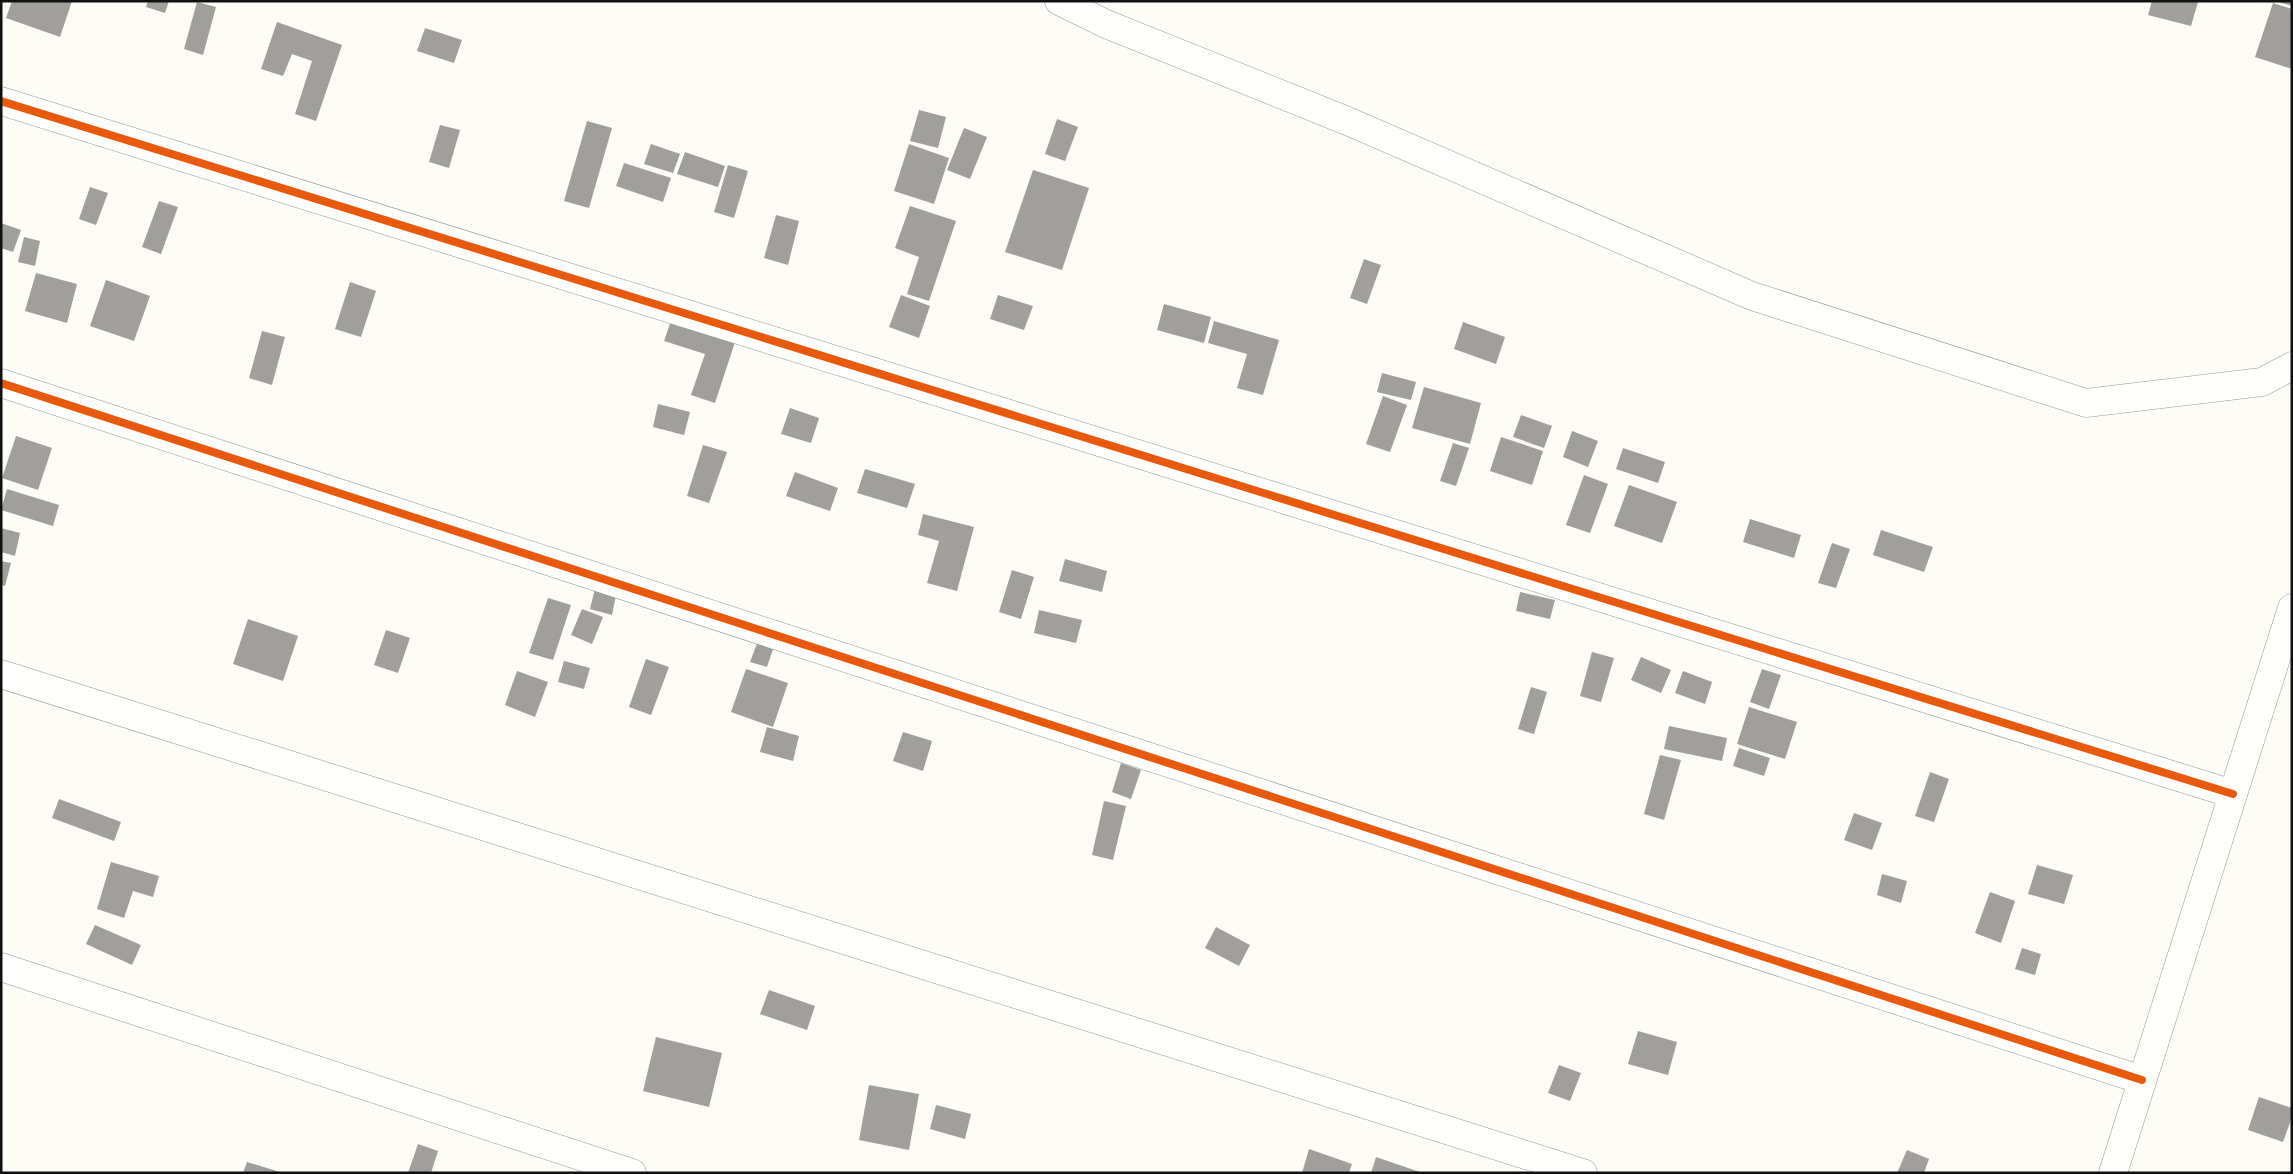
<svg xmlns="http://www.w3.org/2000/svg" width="2293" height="1174" font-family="Bitter,serif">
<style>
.building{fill:#a19f9c}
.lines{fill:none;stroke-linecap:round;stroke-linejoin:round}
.minor-casing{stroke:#979795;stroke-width:29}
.minor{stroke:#fffffe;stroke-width:28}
.cycleway-casing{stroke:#fff;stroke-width:11}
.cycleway{stroke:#e8590c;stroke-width:8}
</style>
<rect width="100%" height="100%" fill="#fdfcf7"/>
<g class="building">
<path d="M 12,1 L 72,1 L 60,37 L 6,18 Z"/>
<path d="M 148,1 L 169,1 L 165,13 L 146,7 Z"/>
<path d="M 2152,1 L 2198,2 L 2191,26 L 2148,15 Z"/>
<path d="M 2278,1 L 2292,1 L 2292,6 L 2278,2 Z"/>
<path d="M 197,2 L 216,7 L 203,55 L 184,49 Z"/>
<path d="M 2273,3 L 2292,9 L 2292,69 L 2255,57 Z"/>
<path d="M 277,22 L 342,45 L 316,121 L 295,114 L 312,61 L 292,54 L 283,76 L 261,69 Z"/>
<path d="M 425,28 L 462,40 L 454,63 L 417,51 Z"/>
<path d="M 919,110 L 946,117 L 938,148 L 910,141 Z"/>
<path d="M 1057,119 L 1078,127 L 1065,161 L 1045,154 Z"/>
<path d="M 587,121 L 612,128 L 589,208 L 564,201 Z"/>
<path d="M 440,125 L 460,130 L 449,168 L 429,162 Z"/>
<path d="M 964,128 L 987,137 L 970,179 L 947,170 Z"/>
<path d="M 651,144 L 680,154 L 673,173 L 644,164 Z"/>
<path d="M 909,144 L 949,158 L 934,204 L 894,191 Z"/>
<path d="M 685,152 L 725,166 L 718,187 L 677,174 Z"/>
<path d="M 624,163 L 671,178 L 663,202 L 616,186 Z"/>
<path d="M 728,165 L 748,171 L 734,218 L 714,212 Z"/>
<path d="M 1033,170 L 1089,188 L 1062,270 L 1005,252 Z"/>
<path d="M 90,187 L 108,193 L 96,225 L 79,219 Z"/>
<path d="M 159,201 L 178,207 L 161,254 L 142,247 Z"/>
<path d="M 910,206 L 956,221 L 929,301 L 907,294 L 919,257 L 895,248 Z"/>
<path d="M 776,215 L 799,221 L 788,265 L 764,258 Z"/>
<path d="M 1,223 L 21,230 L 13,252 L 1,248 Z"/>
<path d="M 24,237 L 40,241 L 35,266 L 18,262 Z"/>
<path d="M 1364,259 L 1381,265 L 1367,304 L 1350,298 Z"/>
<path d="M 36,273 L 77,284 L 67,323 L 25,311 Z"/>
<path d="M 106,280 L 150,296 L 134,341 L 90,326 Z"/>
<path d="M 350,282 L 376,291 L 361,337 L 335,329 Z"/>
<path d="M 901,295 L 930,306 L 919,338 L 889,327 Z"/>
<path d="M 998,295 L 1033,306 L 1024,330 L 990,319 Z"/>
<path d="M 1164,304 L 1211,317 L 1204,343 L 1157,330 Z"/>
<path d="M 671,321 L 735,342 L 715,403 L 691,395 L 705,354 L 664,341 Z"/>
<path d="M 1214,321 L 1279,340 L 1263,395 L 1237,388 L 1247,354 L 1208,343 Z"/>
<path d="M 1463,322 L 1505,337 L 1496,364 L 1454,349 Z"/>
<path d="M 262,331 L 285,337 L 272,385 L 249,378 Z"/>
<path d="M 1382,373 L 1416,382 L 1411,400 L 1377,392 Z"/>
<path d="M 1424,387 L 1481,403 L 1470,444 L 1412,428 Z"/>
<path d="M 1383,396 L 1407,405 L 1390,452 L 1366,444 Z"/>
<path d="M 658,404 L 690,412 L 684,435 L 653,427 Z"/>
<path d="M 790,408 L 819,418 L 811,443 L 781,434 Z"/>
<path d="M 1521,415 L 1552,426 L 1544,448 L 1513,437 Z"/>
<path d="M 1572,431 L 1598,441 L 1588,467 L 1563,457 Z"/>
<path d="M 16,436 L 52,448 L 38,490 L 2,478 Z"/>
<path d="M 1501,437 L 1543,451 L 1532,485 L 1490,471 Z"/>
<path d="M 1453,443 L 1469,448 L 1456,486 L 1440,481 Z"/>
<path d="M 703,445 L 727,452 L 709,503 L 687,496 Z"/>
<path d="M 1623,448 L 1665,462 L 1658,483 L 1616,469 Z"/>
<path d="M 865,469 L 915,484 L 907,508 L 857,493 Z"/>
<path d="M 795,472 L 838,488 L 830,511 L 786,496 Z"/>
<path d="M 1584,475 L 1608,484 L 1590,533 L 1566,525 Z"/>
<path d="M 1629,485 L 1677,502 L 1662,543 L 1614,526 Z"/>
<path d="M 7,489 L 59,505 L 53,526 L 1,510 Z"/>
<path d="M 923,514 L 974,527 L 957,591 L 927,583 L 939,541 L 918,535 Z"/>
<path d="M 1750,519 L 1801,535 L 1794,558 L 1743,542 Z"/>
<path d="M 1,528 L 20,533 L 15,556 L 1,552 Z"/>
<path d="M 1881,530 L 1933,547 L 1924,572 L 1873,555 Z"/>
<path d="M 1832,543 L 1850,549 L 1836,588 L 1818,583 Z"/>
<path d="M 1065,559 L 1107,571 L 1102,592 L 1059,581 Z"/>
<path d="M 1,561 L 11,563 L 5,586 L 1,585 Z"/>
<path d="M 1012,570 L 1034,577 L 1021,619 L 999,612 Z"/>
<path d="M 596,584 L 617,590 L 612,615 L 590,609 Z"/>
<path d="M 1520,592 L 1555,600 L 1550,619 L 1516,611 Z"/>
<path d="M 548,598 L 571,605 L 553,660 L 529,653 Z"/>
<path d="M 582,609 L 603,617 L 592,644 L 571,635 Z"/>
<path d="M 1039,610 L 1082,620 L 1076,643 L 1034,633 Z"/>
<path d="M 248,619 L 298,636 L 283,681 L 233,664 Z"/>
<path d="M 386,630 L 410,638 L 398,673 L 374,665 Z"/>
<path d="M 759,638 L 775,643 L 767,667 L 750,662 Z"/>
<path d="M 1592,652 L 1614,658 L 1601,702 L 1580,696 Z"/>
<path d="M 1641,657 L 1671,670 L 1661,693 L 1631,680 Z"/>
<path d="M 646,659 L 669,667 L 651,715 L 629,707 Z"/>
<path d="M 564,661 L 590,668 L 584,689 L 558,682 Z"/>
<path d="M 746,669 L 788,683 L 773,727 L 731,712 Z"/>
<path d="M 1762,669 L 1781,675 L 1769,709 L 1750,702 Z"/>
<path d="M 517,671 L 548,682 L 535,717 L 505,705 Z"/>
<path d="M 1683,671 L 1712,682 L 1705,704 L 1675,693 Z"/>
<path d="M 1531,687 L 1547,692 L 1534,734 L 1518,729 Z"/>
<path d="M 1749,707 L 1797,722 L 1785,759 L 1737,744 Z"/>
<path d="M 1669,726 L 1727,738 L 1722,761 L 1664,749 Z"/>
<path d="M 767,727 L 799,736 L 793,761 L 760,752 Z"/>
<path d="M 903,732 L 932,741 L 923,771 L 893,761 Z"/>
<path d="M 1739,748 L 1770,758 L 1764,776 L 1733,766 Z"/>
<path d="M 1660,755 L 1681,760 L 1664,820 L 1644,814 Z"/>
<path d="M 1121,763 L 1141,770 L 1131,799 L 1112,792 Z"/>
<path d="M 1930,772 L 1949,779 L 1934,822 L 1915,816 Z"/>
<path d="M 59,799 L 121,822 L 114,841 L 52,818 Z"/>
<path d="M 1104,801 L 1126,806 L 1113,860 L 1092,855 Z"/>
<path d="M 1854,813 L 1882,823 L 1872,850 L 1844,840 Z"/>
<path d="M 111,862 L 159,876 L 153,897 L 133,891 L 124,918 L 97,909 Z"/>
<path d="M 2037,865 L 2073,875 L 2064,904 L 2028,894 Z"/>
<path d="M 1882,874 L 1907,881 L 1901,903 L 1877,895 Z"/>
<path d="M 1990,892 L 2015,901 L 2001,943 L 1975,933 Z"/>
<path d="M 95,925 L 141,945 L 132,965 L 86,944 Z"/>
<path d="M 1216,927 L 1250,945 L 1239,966 L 1205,948 Z"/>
<path d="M 2022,948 L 2041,954 L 2035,975 L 2015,969 Z"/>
<path d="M 769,990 L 815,1006 L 807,1030 L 760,1014 Z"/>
<path d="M 1638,1031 L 1677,1042 L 1668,1075 L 1628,1064 Z"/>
<path d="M 656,1037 L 722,1053 L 709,1107 L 643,1091 Z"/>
<path d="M 1559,1065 L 1581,1073 L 1570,1101 L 1548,1093 Z"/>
<path d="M 869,1085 L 919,1094 L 909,1150 L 859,1140 Z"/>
<path d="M 2259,1097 L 2292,1108 L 2292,1117 L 2283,1142 L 2248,1130 Z"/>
<path d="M 936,1105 L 971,1114 L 965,1139 L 930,1129 Z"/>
<path d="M 418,1144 L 438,1151 L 431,1173 L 408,1173 Z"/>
<path d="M 1309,1149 L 1352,1164 L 1349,1173 L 1302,1173 Z"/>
<path d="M 1907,1150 L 1929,1159 L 1924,1173 L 1897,1173 Z"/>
<path d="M 1376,1157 L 1420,1172 L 1420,1173 L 1371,1173 Z"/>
<path d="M 247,1162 L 280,1172 L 280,1173 L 243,1173 Z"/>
</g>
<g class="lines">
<g class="minor-casing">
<g id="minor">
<path d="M 1059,1 L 1106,24 L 1345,120 L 1752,296 L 2086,403 L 2262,382 L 2292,366"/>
<path d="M 1,101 L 2233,794"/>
<path d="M 1,383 L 2142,1080"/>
<path d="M 1,674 L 1583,1173"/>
<path d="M 1,967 L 632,1173"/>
<path d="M 2113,1173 L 2292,608"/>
</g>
</g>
<use href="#minor" class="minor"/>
<g class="cycleway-casing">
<g id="cycleway">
<path d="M 1,101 L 2233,794"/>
<path d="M 1,383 L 2142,1080"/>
</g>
</g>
<use href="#cycleway" class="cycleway"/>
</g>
<rect width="2293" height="1174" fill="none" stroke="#111111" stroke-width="5"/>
</svg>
